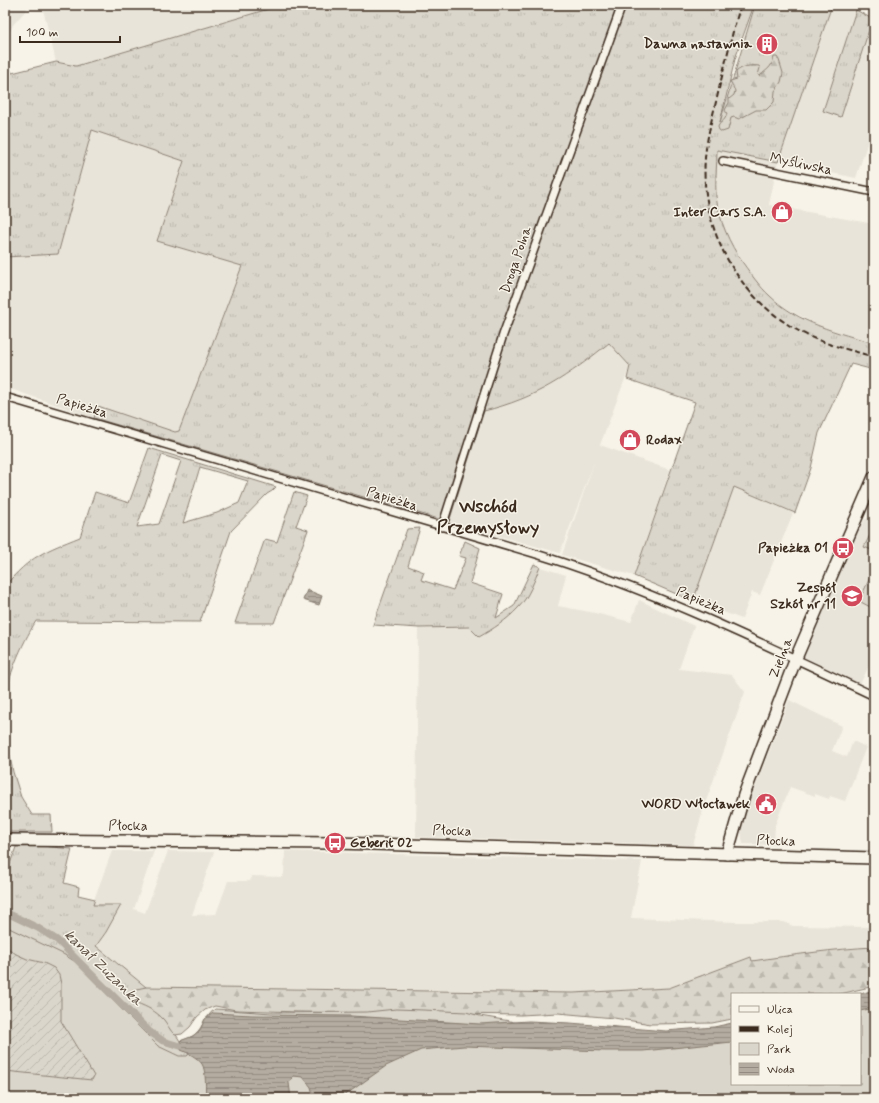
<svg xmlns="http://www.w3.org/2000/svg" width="879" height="1103" font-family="Mynerve,sans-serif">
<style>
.built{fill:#e9e4d9}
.grass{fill:url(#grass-tufts);stroke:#8b8074;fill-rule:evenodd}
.forest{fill:url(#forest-firs);stroke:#8b8074}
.park{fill:#dbd6cb;stroke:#8b8074}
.garden{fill:url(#garden-furrows);stroke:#8b8074}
.water{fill:url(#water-rules);stroke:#84786c}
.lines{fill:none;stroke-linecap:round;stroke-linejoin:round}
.canal{stroke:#b4aca0;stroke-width:7}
.street-casing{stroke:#3b2a1e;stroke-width:10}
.secondary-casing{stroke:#3b2a1e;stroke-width:14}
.street{stroke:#f7f3e8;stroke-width:7}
.secondary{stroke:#f7f3e8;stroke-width:11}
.rail{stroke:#3b2a1e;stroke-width:2;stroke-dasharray:6 3;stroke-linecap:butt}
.labels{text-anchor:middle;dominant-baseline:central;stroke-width:3;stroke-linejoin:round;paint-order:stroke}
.poi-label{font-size:14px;font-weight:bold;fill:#3b2a1e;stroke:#f7f3e8;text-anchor:end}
.street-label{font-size:14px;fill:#3b2a1e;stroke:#f7f3e8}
.water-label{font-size:15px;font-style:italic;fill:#5f5145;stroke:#f7f3e8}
.district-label{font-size:18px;font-weight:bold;fill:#3b2a1e;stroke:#f7f3e8}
</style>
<defs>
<pattern id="grass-tufts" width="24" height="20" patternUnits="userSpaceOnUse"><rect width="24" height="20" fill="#dbd6cb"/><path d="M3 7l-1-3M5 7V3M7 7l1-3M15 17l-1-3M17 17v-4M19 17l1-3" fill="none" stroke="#bdb8ae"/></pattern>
<pattern id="forest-firs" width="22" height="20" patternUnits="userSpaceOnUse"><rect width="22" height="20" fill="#dbd6cb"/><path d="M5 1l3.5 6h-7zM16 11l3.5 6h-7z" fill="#bdb8ae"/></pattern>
<pattern id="garden-furrows" width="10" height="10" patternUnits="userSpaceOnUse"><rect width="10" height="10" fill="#dbd6cb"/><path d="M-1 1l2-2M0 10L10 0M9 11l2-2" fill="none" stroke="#bdb8ae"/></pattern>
<pattern id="water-rules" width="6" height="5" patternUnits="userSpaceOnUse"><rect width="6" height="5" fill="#b4aca0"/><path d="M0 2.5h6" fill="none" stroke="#948c82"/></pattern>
</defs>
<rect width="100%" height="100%" fill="#f7f3e8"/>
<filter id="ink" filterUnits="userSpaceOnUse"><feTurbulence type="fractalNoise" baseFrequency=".025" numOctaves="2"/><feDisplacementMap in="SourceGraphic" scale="8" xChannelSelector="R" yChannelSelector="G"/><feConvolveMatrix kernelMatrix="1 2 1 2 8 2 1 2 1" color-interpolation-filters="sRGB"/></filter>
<g filter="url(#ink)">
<g class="built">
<path d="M 5,5 L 26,5 L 27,9 L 13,25 L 5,41 Z"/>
<path d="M 42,5 L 282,5 L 76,66 L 56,62 Z"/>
<path d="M 832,5 L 843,5 L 856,10 L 823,111 L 841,117 L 868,33 L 874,20 L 874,123 L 856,178 L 778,162 L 769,205 L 874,224 L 874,343 L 823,328 L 785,308 L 770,296 L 756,281 L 739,256 L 727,236 L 721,219 L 716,193 L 716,150 L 778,162 Z"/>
<path d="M 91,129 L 184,160 L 157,241 L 242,265 L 179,431 L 175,432 L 98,406 L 94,418 L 5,387 L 5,257 L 58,253 Z"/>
<path d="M 609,343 L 630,366 L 600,445 L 670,470 L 634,576 L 562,555 L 595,460 L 560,553 L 449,522 L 484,411 L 517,401 L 549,386 L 579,367 Z"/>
<path d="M 734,487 L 793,513 L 760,595 L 752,592 L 742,619 L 693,601 Z"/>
<path d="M 869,518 L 874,518 L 874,656 L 860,684 L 804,657 L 855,539 L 865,519 Z"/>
<path d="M 540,567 L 566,575 L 558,606 L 595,613 L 631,622 L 639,600 L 694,626 L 679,669 L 732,675 L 745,692 L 704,807 L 693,845 L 416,837 L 418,628 L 469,627 L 479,637 L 499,624 L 530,590 Z"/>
<path d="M 789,700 L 842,726 L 832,751 L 847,757 L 853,741 L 866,747 L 845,801 L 830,796 L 829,799 L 815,794 L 815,796 L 790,787 L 775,825 L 774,845 L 743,844 L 740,826 Z"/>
<path d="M 112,851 L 154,851 L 134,909 L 145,913 L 168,851 L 214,852 L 192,915 L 216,914 L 228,881 L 250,881 L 252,876 L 282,877 L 284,874 L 285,851 L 642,861 L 631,918 L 736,922 L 784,922 L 793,926 L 874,927 L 874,947 L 849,948 L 791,955 L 752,961 L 751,957 L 669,988 L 573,993 L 146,987 L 96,946 L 106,932 L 92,905 Z"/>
</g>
<g class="grass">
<path d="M 282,5 L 754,5 L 735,59 L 720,122 L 755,5 L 832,5 L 778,162 L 717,150 C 717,165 715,181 716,196 C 719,220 729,243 743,263 C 751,274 759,286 770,296 C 798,323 838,333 874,343 L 874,370 L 851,364 L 819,433 L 811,468 L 795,513 L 734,487 L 693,601 L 634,576 L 695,402 L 627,379 L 630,366 L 609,343 C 568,376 537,398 484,411 L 449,522 L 94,418 L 98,406 L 175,432 L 179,431 L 242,266 L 157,241 L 184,161 L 92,130 L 58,254 L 5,257 L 5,58 L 12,73 L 56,62 L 76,66 Z"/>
<path d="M 856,10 L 874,20 L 868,33 L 841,117 L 823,111 Z"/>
<path d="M 149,448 L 276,487 L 272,491 L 267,494 L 231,531 L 200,622 L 36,621 C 21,646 7,676 5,706 L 5,586 C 30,556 45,551 80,537 L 95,492 L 129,503 ZM 162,455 L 181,461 L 159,524 L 137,527 ZM 200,467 L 248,481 L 239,503 L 217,513 L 183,523 Z"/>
<path d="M 294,492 L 307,496 L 296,526 L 308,530 L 274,623 L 235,623 L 265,539 L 277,542 Z"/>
<path d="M 420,528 L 408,566 L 424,572 L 421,580 L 453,590 L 466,558 L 459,556 L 465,541 L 480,548 L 470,583 L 503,594 L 496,618 L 514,606 L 534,564 L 540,567 C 534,581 529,597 518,608 C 507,620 493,629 479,637 L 469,627 L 419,628 L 373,625 L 407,529 Z"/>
<path d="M 5,731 L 13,772 L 21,797 L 32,815 L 51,815 L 52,832 L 5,832 Z"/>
<path d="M 41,846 L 72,849 L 64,883 L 79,887 L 78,895 L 95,899 L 93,905 L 121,905 L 106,932 L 96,946 L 146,987 L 180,1041 C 194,1037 199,1033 205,1019 L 297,1036 L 5,1098 L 5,878 L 16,847 Z"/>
</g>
<g class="forest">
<path d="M 774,57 L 777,57 L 779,60 L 783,73 L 781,82 L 775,91 L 774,102 L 766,110 L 756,110 L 739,119 L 734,117 L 731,118 L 728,130 L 722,132 L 719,130 L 718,127 C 720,121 724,123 727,114 L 725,110 L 729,103 L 729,99 L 734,95 L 735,91 L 730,81 L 737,79 L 736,72 C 742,66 751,65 759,66 L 760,68 L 758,75 L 760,76 C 768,68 771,69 774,57 Z"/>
<path d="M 874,947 L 874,986 L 840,994 L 732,994 L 732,1019 L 712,1023 L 651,1024 L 614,1018 L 558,1013 L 521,1015 L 300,1012 L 236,1010 L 215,1006 L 205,1010 L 197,1017 L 190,1027 L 182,1034 L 175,1035 C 170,1031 168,1025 164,1020 C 156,1011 147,1007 137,1003 L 132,990 L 146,987 L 573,993 L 669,988 L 751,957 L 752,961 C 793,955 833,949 874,947 Z"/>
</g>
<g class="park">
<path d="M 874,527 L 874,551 L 864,547 Z"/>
<path d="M 874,569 L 874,609 L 859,601 Z"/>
<path d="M 5,926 L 63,954 L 74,961 L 158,1046 L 179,1056 L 187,1056 C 190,1053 194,1050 197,1047 C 205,1034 202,1018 215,1009 L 271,1013 L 367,1012 L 396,1009 L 423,1010 L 466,1012 L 480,1016 L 510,1021 L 520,1024 L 642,1035 L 732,1027 L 732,1084 L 860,1084 L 860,997 L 874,991 L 874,1098 L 5,1098 Z"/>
</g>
<path class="garden" d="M 5,946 L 16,954 L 27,959 L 44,963 L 54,968 L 59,975 L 61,984 L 61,1021 L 94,1076 L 92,1080 L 5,1071 Z"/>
<g class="water">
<path d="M 307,590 L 322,596 L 319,605 L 303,600 Z"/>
<path d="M 874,990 L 874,1008 L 860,1011 L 860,994 Z"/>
<path d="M 213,1013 L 252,1015 L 351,1016 L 480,1024 L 529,1021 L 570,1023 L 666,1031 L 714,1027 L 732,1023 L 732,1042 L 643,1051 L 605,1051 L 464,1046 L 421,1050 L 386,1066 L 341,1098 L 314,1098 L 311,1087 L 303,1077 L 293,1076 L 289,1083 L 291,1098 L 205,1098 C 206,1090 206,1070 202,1064 C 197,1057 188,1053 181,1050 L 180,1041 L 193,1036 L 200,1030 L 205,1019 Z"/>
</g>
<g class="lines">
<path class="canal" d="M 5,912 L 38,928 L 57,940 L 150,1032 L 163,1041 L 180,1046"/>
<g class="street-casing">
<g id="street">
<path d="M 723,161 L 874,192"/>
<path d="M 5,397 L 533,553 C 651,589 762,643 874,696"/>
<path d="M 442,527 L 503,335 L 622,5"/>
</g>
</g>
<g class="secondary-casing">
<g id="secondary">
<path d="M 5,840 L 335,843 L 874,858"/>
<path d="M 727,854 L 744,795 L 796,658 L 874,477"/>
</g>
</g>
<use href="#street" class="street"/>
<use href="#secondary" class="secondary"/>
<path class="rail" d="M 741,5 C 732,31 727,58 720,84 C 715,109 707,133 705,158 C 700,228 736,295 797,330 C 821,344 848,349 874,357"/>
</g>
</g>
<defs>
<g id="building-disc" transform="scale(1.15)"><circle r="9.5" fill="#d1495b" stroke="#f7f3e8"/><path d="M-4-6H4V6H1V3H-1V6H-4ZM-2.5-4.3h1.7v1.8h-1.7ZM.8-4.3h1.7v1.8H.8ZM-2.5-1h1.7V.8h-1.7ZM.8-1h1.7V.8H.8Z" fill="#fff"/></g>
<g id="shop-disc" transform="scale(1.15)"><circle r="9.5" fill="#d1495b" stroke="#f7f3e8"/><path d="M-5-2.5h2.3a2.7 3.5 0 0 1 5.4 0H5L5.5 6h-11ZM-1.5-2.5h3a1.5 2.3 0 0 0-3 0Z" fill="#fff"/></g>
<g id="bus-disc" transform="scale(1.15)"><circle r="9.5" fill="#d1495b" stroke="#f7f3e8"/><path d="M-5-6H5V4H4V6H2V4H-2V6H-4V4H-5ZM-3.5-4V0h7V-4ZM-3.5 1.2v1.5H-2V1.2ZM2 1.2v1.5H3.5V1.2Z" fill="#fff"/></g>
<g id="school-disc" transform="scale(1.15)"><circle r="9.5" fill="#d1495b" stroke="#f7f3e8"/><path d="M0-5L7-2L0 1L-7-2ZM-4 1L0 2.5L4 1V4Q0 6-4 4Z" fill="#fff"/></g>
<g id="civic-disc" transform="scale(1.15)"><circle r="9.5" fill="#d1495b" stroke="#f7f3e8"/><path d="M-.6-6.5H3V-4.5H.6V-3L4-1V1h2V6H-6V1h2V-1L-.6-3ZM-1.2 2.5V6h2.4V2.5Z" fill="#fff"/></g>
</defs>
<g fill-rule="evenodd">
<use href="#building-disc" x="767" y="44"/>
<use href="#shop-disc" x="782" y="212"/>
<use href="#shop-disc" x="630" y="440"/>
<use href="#bus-disc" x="843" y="548"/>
<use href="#school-disc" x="852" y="596"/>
<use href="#civic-disc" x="766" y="804"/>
<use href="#bus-disc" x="335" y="843"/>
</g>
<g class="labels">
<g class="poi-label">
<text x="752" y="44">Dawna nastawnia</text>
<text x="766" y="212">Inter Cars S.A.</text>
<text x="646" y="440" text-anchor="start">Rodax</text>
<text x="828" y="548">Papieżka 01</text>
<text x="836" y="588">Zespół<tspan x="836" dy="16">Szkół nr 11</tspan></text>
<text x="750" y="804">WORD Włocławek</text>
<text x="350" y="843" text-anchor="start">Geberit 02</text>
</g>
<g class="street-label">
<text transform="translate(801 164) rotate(12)">Myśliwska</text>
<text transform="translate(516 260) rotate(-71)">Droga Polna</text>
<text transform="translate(82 406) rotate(17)">Papieżka</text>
<text transform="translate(392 499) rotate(17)">Papieżka</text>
<text transform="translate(701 601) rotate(23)">Papieżka</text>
<text transform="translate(781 658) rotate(-68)">Zielna</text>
<text transform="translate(128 826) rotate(1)">Płocka</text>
<text transform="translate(452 831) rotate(2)">Płocka</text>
<text transform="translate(776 841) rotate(2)">Płocka</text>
</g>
<g class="water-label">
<text transform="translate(103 968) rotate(44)">kanał Zuzanka</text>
</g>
<g class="district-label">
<text x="488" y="507">Wschód<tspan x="488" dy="21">Przemysłowy</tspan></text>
</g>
</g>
<rect width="879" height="1103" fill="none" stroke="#f7f3e8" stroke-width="20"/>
<rect x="10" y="10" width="859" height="1083" fill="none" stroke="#3b2a1e" stroke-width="1.5" filter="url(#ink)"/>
<rect x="731" y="993" width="130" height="92" fill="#f7f3e8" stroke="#aca397"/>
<rect x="739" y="1006" width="20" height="6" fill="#f7f3e8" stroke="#aca397"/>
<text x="767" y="1013" font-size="12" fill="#3b2a1e">Ulica</text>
<rect x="739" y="1026" width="20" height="6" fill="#3b2a1e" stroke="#aca397"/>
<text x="767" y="1033" font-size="12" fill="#3b2a1e">Kolej</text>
<rect x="739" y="1043" width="20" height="12" fill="#dbd6cb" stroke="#aca397"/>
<text x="767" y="1053" font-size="12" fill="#3b2a1e">Park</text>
<rect x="739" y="1063" width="20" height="12" fill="url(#water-rules)" stroke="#aca397"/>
<text x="767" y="1073" font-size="12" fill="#3b2a1e">Woda</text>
<path d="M20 36v6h100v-6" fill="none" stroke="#3b2a1e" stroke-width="2"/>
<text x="26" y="36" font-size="12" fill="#3b2a1e" stroke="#f7f3e8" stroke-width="3" paint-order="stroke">100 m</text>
</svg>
